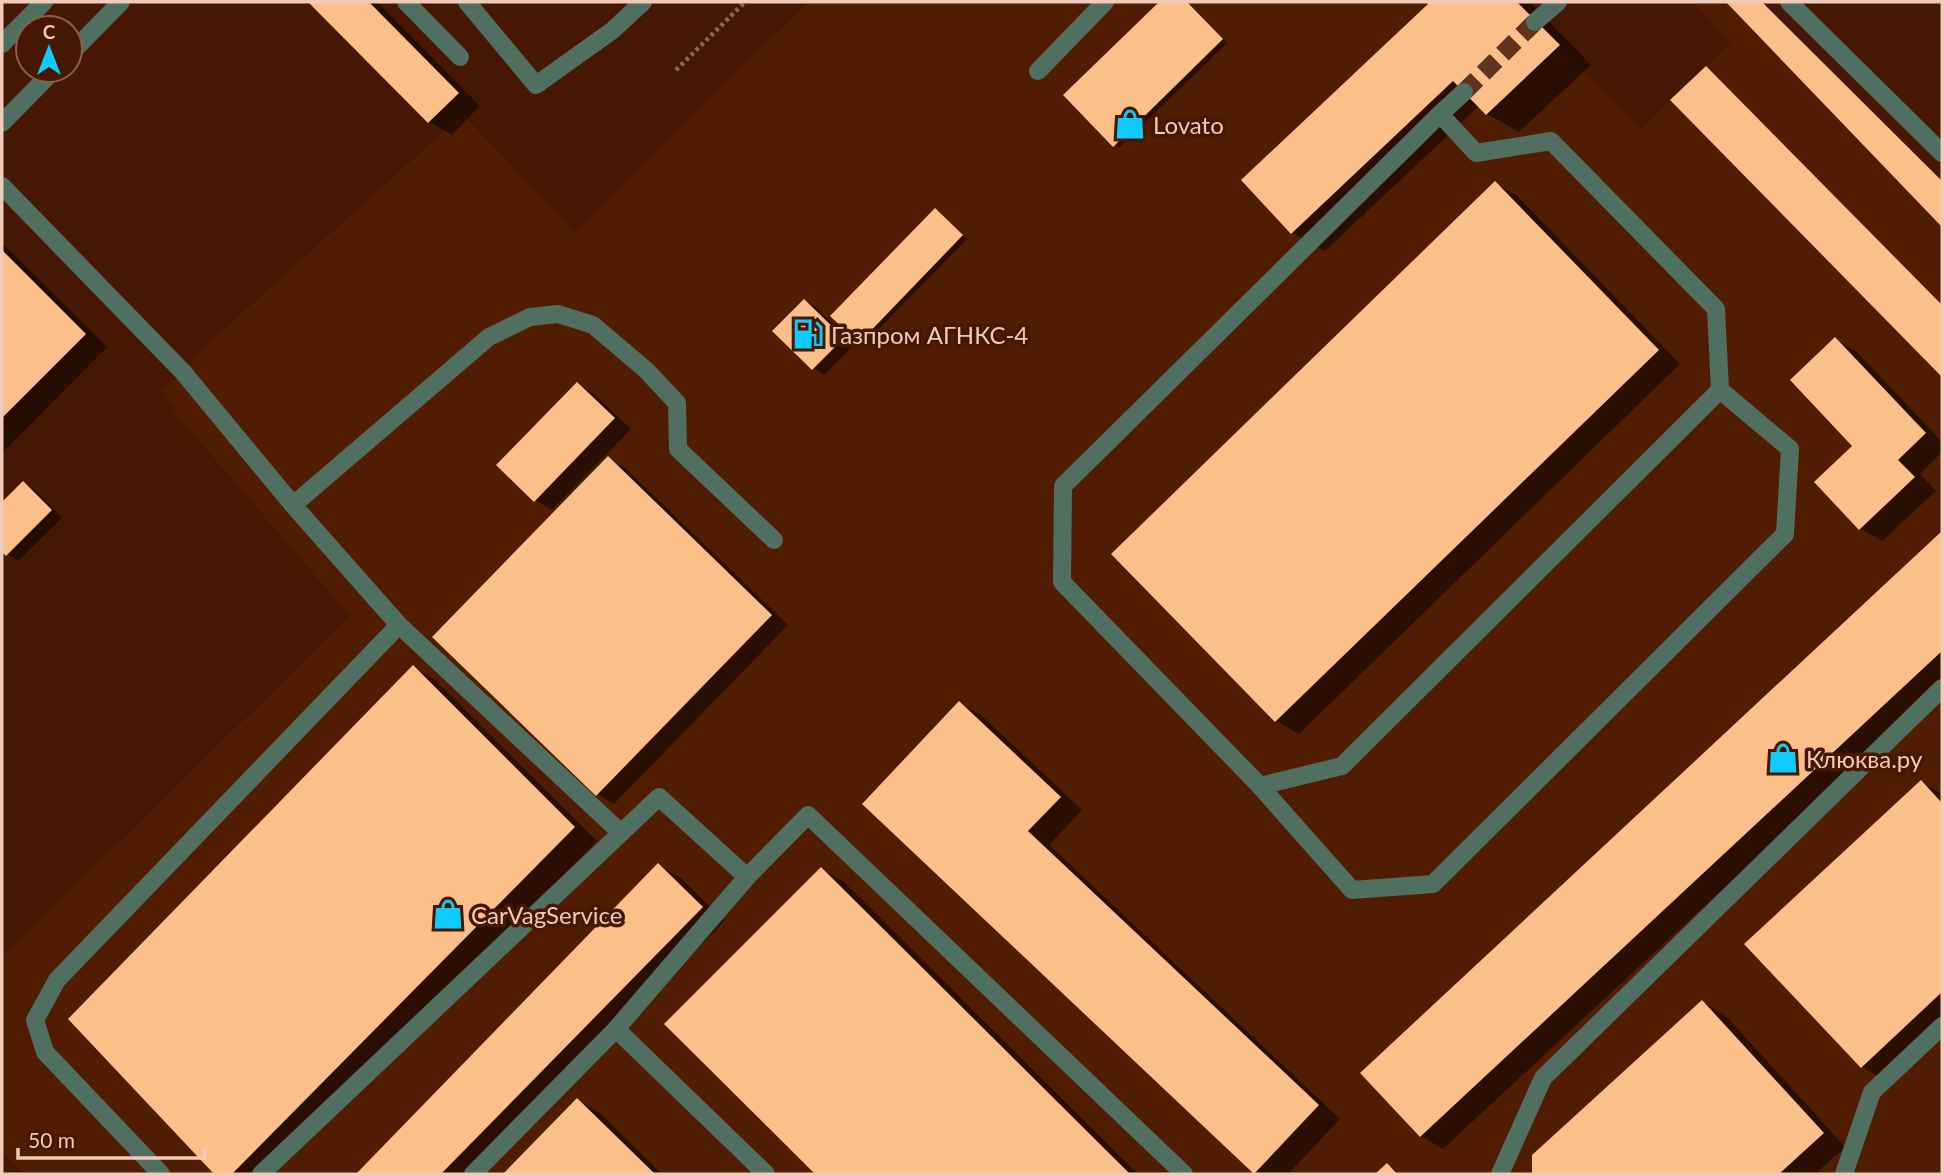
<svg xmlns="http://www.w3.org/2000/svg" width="1944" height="1176" font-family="Lato,sans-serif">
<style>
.built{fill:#501c02}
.shadow{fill:#0007}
.building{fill:#fbc08a}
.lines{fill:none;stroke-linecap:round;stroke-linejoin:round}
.minor-tunnel{stroke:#60331e;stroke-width:18;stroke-dasharray:18 9;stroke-linecap:butt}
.path{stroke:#906552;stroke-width:4.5;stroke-dasharray:3.5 3.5;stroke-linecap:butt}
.minor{stroke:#506f60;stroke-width:18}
.labels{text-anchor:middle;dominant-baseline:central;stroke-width:7;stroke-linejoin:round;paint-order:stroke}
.poi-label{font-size:24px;fill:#f0caba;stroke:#461803;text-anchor:start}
</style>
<rect width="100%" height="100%" fill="#461803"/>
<path class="built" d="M 808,2 L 1517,2 L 1641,129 L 1731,42 L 1692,2 L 1762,2 L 1942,181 L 1942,1174 L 25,1174 L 2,1152 L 2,957 L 350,616 L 176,414 L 163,389 L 183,372 L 201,350 L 463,114 L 574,232 Z"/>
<g class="shadow">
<path d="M 311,2 L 377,2 L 480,106 L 452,135 L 429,122 Z"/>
<path d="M 1161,2 L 1187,2 L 1227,43 L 1119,148 L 1066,95 Z"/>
<path d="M 1428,2 L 1530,2 L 1591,65 L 1519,132 L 1487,114 L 1479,106 L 1325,251 L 1292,232 L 1430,4 Z"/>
<path d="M 1728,2 L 1762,2 L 1942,181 L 1942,224 Z"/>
<path d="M 1707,68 L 1942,305 L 1942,375 L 1673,100 Z"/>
<path d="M 1495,183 L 1517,196 L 1680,364 L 1299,734 L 1276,721 L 1113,554 Z"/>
<path d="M 940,213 L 967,239 L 864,344 L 860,341 Z"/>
<path d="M 2,243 L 107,347 L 2,453 Z"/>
<path d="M 805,301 L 816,307 L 854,345 L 824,375 L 813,368 Z"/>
<path d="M 1835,339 L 1857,352 L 1942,442 L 1942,452 L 1920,474 L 1936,491 L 1882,541 L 1860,528 L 1855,446 Z"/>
<path d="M 577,384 L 594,394 L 631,429 L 552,510 L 535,500 Z"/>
<path d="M 608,458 L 625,468 L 788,625 L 614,804 L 597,794 Z"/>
<path d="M 23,483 L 34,489 L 62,518 L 18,561 L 2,550 L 2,504 Z"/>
<path d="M 1942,534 L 1942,685 L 1443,1149 L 1421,1136 L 1362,1073 Z"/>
<path d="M 413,667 L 435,680 L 597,841 L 267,1174 L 217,1174 L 70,1019 Z"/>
<path d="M 959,703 L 982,716 L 1082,810 L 1049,845 L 1340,1119 L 1288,1174 L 1255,1172 L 864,804 Z"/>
<path d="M 1921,782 L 1942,794 L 1942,1026 L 1884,1080 L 1862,1067 Z"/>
<path d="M 659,865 L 681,878 L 724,921 L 476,1174 L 359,1174 Z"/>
<path d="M 822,869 L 844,882 L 1138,1174 L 817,1174 L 667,1024 Z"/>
<path d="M 1702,1002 L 1725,1015 L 1845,1147 L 1815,1174 L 1534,1174 L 1534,1156 Z"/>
<path d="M 578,1100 L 600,1113 L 662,1174 L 505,1174 Z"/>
</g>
<g class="building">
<path d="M 308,2 L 369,2 L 459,93 L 428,123 Z"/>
<path d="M 1159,2 L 1187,2 L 1223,39 L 1113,147 L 1063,95 Z"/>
<path d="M 1426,2 L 1517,2 L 1560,45 L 1486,115 L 1453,81 L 1291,234 L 1241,180 L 1428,4 Z"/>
<path d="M 1726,2 L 1762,2 L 1942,181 L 1942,227 Z"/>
<path d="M 1706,66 L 1942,305 L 1942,377 L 1670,100 Z"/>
<path d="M 1495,181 L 1659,350 L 1275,722 L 1111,554 Z"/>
<path d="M 935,208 L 963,235 L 859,343 L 830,316 Z"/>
<path d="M 2,250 L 86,334 L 2,418 Z"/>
<path d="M 804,299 L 844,338 L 812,370 L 772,331 Z"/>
<path d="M 1835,337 L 1926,433 L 1898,460 L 1915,477 L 1859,530 L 1814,482 L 1852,446 L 1790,380 Z"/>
<path d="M 577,382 L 615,418 L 534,502 L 496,465 Z"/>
<path d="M 608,456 L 772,615 L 596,796 L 432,637 Z"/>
<path d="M 23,481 L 52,510 L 6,556 L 2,552 L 2,502 Z"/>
<path d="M 1942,531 L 1942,651 L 1420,1137 L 1360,1073 Z"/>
<path d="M 413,665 L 575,827 L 232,1174 L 214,1174 L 68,1019 Z"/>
<path d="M 959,701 L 1061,797 L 1028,831 L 1319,1105 L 1254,1174 L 862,804 Z"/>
<path d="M 1921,780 L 1942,803 L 1942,992 L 1861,1068 L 1744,944 Z"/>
<path d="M 658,863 L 703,907 L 441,1174 L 356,1174 Z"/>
<path d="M 821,867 L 1130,1174 L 815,1174 L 664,1024 Z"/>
<path d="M 1702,1000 L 1824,1133 L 1779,1174 L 1532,1174 L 1532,1155 Z"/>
<path d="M 577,1098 L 655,1174 L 503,1174 Z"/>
<path d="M 1387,1163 L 1397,1174 L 1375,1174 Z"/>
</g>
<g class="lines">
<path class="minor-tunnel" d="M 1464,92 L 1535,22"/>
<path class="path" d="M 676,70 L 745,2"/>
<g class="minor">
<path d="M 406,2 L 460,57"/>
<path d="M 467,2 L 536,85 L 613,30 L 643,2"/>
<path d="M 1789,2 L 1942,153"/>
<path d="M 1535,22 L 1558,2"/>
<path d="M 2,44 L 44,2"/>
<path d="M 70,54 L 121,2"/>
<path d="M 1038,71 L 1105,2"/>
<path d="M 1440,114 L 1476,153 L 1551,141 L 1716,309 L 1720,390 L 1342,766 L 1260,786 L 1062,582 L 1063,486 L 1440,114 L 1464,92"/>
<path d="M 2,123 L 54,70"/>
<path d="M 2,186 L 183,372 L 293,505 L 399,625 L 621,833"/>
<path d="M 293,505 L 489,337 L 530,317 L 558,314 L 593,325 L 646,370 L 677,403 L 678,449 L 774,540"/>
<path d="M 1260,786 L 1352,890 L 1433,884 L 1785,534 L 1790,449 L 1720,390"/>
<path d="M 616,1029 L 766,1174"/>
<path d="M 161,1174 L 45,1052 L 35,1020 L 57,980 L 399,625"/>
<path d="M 261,1174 L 659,797 L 747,877"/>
<path d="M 473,1174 L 616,1029 L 747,877 L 808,815 L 1184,1174"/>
<path d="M 1500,1174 L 1543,1078 L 1942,688"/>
<path d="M 1844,1174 L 1872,1092 L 1942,1026"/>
</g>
</g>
<defs>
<g id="shop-bare" transform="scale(2.415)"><path d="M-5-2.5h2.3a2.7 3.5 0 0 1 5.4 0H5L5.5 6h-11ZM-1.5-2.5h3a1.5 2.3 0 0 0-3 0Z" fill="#0fcafa" stroke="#461803" stroke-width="2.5" paint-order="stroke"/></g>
<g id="fuel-bare" transform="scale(2.415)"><path d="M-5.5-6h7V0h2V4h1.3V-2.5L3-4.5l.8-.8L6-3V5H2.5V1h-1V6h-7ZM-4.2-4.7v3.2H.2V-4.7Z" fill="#0fcafa" stroke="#461803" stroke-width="2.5" paint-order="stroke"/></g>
</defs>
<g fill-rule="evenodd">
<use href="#shop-bare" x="1130" y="124"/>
<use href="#fuel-bare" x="808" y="334"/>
<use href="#shop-bare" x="1783" y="758"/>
<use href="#shop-bare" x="448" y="914"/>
</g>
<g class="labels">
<g class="poi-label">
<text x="1153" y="124">Lovato</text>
<text x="831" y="334">Газпром АГНКС-4</text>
<text x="1806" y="758">Клюква.ру</text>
<text x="471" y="914">CarVagService</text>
</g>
</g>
<rect width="1944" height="1176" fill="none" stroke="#f0caba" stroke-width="7"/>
<g transform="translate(49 49)"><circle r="33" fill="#461803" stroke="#8a5f4c" stroke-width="2"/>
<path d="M0-5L12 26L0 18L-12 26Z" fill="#0fcafa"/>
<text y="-10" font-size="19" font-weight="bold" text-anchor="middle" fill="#f0caba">С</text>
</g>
<path d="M18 1148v10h187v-10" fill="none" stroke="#f0caba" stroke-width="3.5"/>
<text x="28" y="1148" font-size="21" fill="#f0caba" stroke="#461803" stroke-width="5" paint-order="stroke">50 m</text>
</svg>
